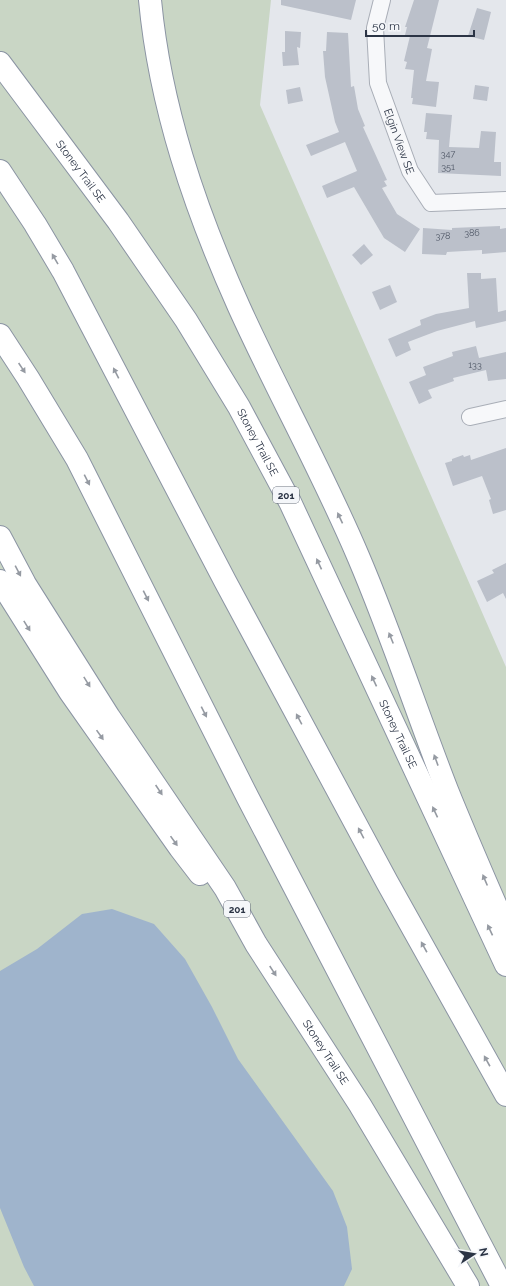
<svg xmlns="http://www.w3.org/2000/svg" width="506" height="1286" font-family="Raleway,sans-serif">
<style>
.green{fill:#c9d6c5}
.water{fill:#9fb4cc}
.building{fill:#bbc0ca}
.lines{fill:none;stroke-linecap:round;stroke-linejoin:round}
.minor-casing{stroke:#a9aeb7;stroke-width:18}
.motorway-casing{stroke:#8b94a3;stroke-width:24}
.minor{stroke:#f7f8fa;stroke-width:16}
.motorway{stroke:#fff;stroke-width:22}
.oneway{fill:#959aa2}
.labels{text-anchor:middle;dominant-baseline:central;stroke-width:3;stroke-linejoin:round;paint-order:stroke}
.number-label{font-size:9px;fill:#4f5766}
.shield{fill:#f4f6f9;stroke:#676e7b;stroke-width:1}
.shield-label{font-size:10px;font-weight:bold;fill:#2b3445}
.street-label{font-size:11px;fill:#2b3445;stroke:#f4f6f9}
</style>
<rect width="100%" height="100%" fill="#e4e7ec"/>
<path class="green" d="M 0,0 L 271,0 L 260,105 L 506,667 L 506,1286 L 0,1286 Z"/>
<path class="water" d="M 112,909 L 154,924 L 185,959 L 212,1007 L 238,1059 L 333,1191 L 347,1227 L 352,1269 L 344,1286 L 34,1286 L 24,1267 L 0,1208 L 0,971 L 37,949 L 82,914 Z"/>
<g class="building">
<path d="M 281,0 L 356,0 L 351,20 L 281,5 Z"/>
<path d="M 414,0 L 439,0 L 427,48 L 432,49 L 426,81 L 439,82 L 436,107 L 412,104 L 413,98 L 411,98 L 414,70 L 405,69 L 407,62 L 404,61 L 410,36 L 405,35 L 407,27 L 405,27 Z"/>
<path d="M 477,8 L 491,12 L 484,40 L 468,36 Z"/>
<path d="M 285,31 L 301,32 L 300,48 L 297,47 L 299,65 L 283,66 L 282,52 L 285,52 Z"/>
<path d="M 327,32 L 348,33 L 351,87 L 354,86 L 358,109 L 365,126 L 363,127 L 387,180 L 384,181 L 387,186 L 382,188 L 397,214 L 420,229 L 405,252 L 384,238 L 354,187 L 327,198 L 322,186 L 357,171 L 345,142 L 311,156 L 306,145 L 339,132 L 335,122 L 325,77 L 323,51 L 326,51 Z"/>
<path d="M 475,85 L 489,87 L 487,101 L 473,99 Z"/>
<path d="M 300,87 L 303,101 L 288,104 L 286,90 Z"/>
<path d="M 426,113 L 452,115 L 449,147 L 479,148 L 481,131 L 496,132 L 494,162 L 501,162 L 501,176 L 438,173 L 439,140 L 426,139 L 427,132 L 424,132 Z"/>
<path d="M 500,226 L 500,229 L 506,228 L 506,252 L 482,254 L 482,250 L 447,252 L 446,255 L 422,254 L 423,228 L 452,230 L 452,228 Z"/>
<path d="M 364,244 L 373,255 L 361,265 L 352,255 Z"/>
<path d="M 467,273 L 481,273 L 481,279 L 496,278 L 498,312 L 506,310 L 506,321 L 476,328 L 475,321 L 437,331 L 408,342 L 411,350 L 396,357 L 388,339 L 421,325 L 420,320 L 436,314 L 469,308 Z"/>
<path d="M 390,285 L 397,302 L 380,310 L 372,292 Z"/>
<path d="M 476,346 L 479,358 L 506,352 L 506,379 L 488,381 L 486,370 L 453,378 L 454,381 L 428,390 L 432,398 L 419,404 L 409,382 L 426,375 L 423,367 L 453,356 L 452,352 Z"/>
<path d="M 506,448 L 506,510 L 493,514 L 489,500 L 491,499 L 482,476 L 453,486 L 445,463 L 452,461 L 452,459 L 463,455 L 464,457 L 470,455 L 471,460 Z"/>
<path d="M 506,563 L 506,599 L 503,593 L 487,602 L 477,581 L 494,573 L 492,570 Z"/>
</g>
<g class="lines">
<g class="minor-casing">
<g id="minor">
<path id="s1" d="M 382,0 L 375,28 L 378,83 L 410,171 L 431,203 L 506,200"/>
<path d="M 470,417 L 506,409"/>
</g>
</g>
<g class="motorway-casing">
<g id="motorway">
<path d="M 150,0 C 160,107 195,209 239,307 C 277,391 322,471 358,556 C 391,633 417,713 447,790 C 466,837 486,883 506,929"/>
<path id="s2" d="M 0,63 L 118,221 L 186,320 L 239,407 L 290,502 L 506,965"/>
<path d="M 0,171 L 35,224 L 63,271 L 225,581 L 387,882 L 506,1095"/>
<path d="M 0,335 L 28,378 L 77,459 L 248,798 L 502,1286"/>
<path id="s3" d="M 0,537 L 25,584 L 109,717 L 225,888 L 256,944 L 360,1105 L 468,1286"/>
<path d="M 0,581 L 70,692 L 180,848 L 200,874"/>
</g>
</g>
<use href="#minor" class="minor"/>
<use href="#motorway" class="motorway"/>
</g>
<defs><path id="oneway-solid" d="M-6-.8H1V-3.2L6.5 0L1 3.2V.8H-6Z"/></defs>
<g class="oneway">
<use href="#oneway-solid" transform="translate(55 259) rotate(-120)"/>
<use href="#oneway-solid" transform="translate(22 368) rotate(56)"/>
<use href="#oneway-solid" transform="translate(116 373) rotate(-117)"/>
<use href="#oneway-solid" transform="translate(87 480) rotate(63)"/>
<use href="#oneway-solid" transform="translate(340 518) rotate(-115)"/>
<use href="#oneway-solid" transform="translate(319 564) rotate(-115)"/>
<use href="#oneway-solid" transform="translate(18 571) rotate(62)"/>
<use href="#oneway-solid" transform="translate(146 596) rotate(63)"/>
<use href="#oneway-solid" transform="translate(27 626) rotate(58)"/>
<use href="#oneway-solid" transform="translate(391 638) rotate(-112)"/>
<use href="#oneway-solid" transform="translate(374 681) rotate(-115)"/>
<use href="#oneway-solid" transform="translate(87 682) rotate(58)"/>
<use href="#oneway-solid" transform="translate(204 712) rotate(63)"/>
<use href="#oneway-solid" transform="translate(299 719) rotate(-118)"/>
<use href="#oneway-solid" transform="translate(100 735) rotate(55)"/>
<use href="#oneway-solid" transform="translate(436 760) rotate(-110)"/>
<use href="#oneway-solid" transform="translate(159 790) rotate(56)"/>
<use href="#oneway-solid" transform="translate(435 812) rotate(-115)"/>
<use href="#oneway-solid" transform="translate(361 833) rotate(-118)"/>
<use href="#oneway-solid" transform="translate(174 841) rotate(55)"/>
<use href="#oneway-solid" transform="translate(485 880) rotate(-113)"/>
<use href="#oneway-solid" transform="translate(490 930) rotate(-115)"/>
<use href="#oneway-solid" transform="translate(424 947) rotate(-119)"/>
<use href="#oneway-solid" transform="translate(273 971) rotate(57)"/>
<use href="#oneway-solid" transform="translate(487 1061) rotate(-119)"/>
</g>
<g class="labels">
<g class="number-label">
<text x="448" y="154">347</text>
<text x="448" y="167">351</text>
<text x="472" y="233">386</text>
<text x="443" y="236">378</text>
<text x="475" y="365">133</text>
</g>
<g class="shield">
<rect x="273" y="487" width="26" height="16" rx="3"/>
<rect x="224" y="901" width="26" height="16" rx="3"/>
</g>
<g class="shield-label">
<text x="286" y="495">201</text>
<text x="237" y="909">201</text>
</g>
<g class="street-label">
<text stroke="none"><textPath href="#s1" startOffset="146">Elgin View SE</textPath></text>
<text stroke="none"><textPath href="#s2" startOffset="135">Stoney Trail SE</textPath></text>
<text stroke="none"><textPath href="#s2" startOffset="459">Stoney Trail SE</textPath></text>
<text stroke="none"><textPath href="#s2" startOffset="783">Stoney Trail SE</textPath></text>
<text stroke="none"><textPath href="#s3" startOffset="610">Stoney Trail SE</textPath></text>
</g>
</g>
<g transform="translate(474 1254) rotate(78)" stroke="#f4f6f9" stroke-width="3" paint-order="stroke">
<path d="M0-3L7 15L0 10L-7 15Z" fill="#2b3445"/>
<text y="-6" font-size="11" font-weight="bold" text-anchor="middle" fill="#2b3445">N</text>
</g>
<path d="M366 30v6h108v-6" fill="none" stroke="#2b3445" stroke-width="2"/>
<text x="372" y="30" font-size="12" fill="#2b3445" stroke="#f4f6f9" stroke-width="3" paint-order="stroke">50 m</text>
</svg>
